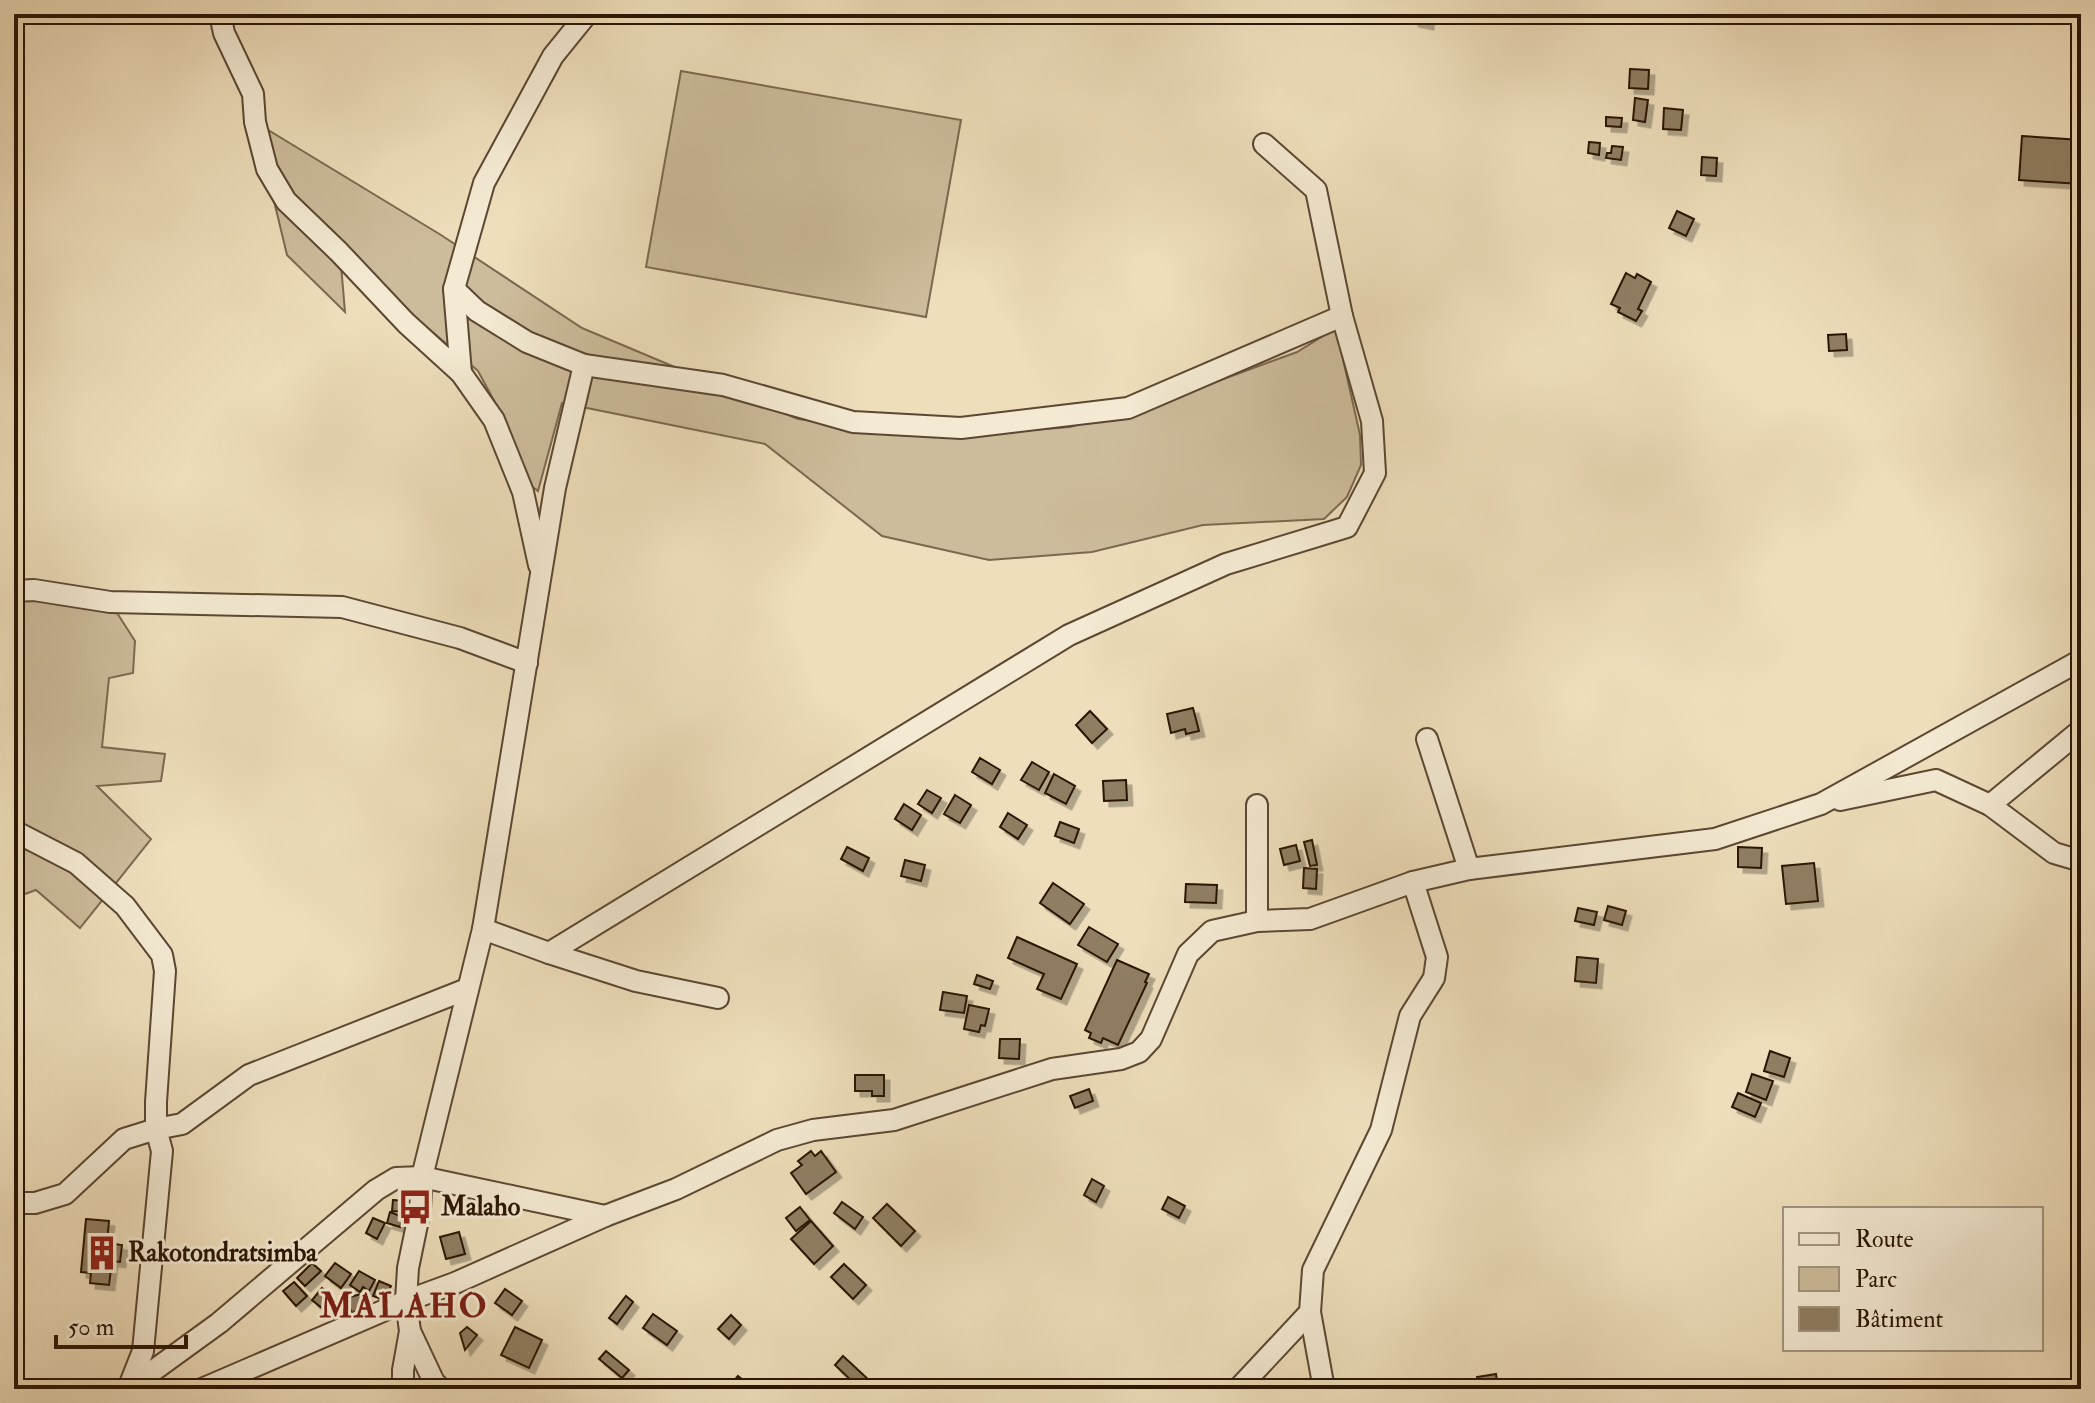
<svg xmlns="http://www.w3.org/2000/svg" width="2095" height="1403" font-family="'IM FELL Double Pica',serif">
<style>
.green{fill:#cdbc9c;stroke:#7c6850;stroke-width:2}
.building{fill:#907e63;stroke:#2a1504;stroke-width:2;filter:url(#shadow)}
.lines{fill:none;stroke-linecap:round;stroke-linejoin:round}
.minor-casing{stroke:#5b4732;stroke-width:24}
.minor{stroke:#f4ead3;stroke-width:20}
.labels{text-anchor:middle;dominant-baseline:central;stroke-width:6;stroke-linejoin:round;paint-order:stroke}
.poi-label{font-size:26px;font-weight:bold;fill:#2a1504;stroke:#f4ead3;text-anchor:start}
.district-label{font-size:34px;font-weight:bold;letter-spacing:2px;fill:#7a1f14;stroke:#f4ead3}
</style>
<defs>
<filter id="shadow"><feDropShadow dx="5.5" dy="5.5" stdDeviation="0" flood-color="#0004"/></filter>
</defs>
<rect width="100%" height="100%" fill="#eedebb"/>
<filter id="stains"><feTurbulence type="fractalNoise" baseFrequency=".0025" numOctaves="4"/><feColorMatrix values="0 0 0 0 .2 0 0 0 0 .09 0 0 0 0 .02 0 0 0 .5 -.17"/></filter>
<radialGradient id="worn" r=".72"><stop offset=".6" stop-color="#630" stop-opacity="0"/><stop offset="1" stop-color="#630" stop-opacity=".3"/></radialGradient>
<g class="green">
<path d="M 681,71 L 961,120 L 926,317 L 646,267 Z"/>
<path d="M 255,122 L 441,235 L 582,328 L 798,419 L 946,437 L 1070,427 L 1169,399 L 1297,352 L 1336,328 L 1360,435 L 1361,465 L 1347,497 L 1324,519 L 1203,525 L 1092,552 L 989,560 L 882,536 L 765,444 L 562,403 L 538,491 L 526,482 L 506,423 L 478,371 L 340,253 L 345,312 L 287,255 Z"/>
<path d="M 14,591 L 110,602 L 135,641 L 133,673 L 109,678 L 102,747 L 165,754 L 161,781 L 97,786 L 151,839 L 80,928 L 36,890 L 14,898 Z"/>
</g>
<g class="building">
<path d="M 1414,14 L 1429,14 L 1428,24 L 1413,21 Z"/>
<path d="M 1630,69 L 1649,70 L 1648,89 L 1629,88 Z"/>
<path d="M 1635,98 L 1648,100 L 1645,122 L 1633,120 Z"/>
<path d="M 1664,108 L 1683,110 L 1681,130 L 1663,129 Z"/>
<path d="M 1606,117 L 1622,118 L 1621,127 L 1606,126 Z"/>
<path d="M 2022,136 L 2081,140 L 2081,184 L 2019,180 Z"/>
<path d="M 1589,142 L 1600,143 L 1599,155 L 1588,153 Z"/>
<path d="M 1612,146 L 1623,147 L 1621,160 L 1606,158 L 1607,153 L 1611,153 Z"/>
<path d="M 1702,157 L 1717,158 L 1716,176 L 1701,175 Z"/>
<path d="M 1677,211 L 1694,219 L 1686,236 L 1669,228 Z"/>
<path d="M 1626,273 L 1635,278 L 1637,274 L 1651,282 L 1638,309 L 1642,311 L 1636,321 L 1618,312 L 1620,308 L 1611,304 Z"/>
<path d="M 1846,334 L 1847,350 L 1829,351 L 1828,335 Z"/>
<path d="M 1193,708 L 1199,731 L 1186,734 L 1185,729 L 1171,733 L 1167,714 Z"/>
<path d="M 1090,711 L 1107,729 L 1092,743 L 1076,725 Z"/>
<path d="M 980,758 L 1000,770 L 992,784 L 972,772 Z"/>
<path d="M 1032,762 L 1049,772 L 1039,790 L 1021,780 Z"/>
<path d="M 1054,774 L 1075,786 L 1066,804 L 1045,793 Z"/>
<path d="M 1126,780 L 1127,800 L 1104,801 L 1103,781 Z"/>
<path d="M 927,790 L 941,798 L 932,813 L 918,804 Z"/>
<path d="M 955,795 L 971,805 L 960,823 L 944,814 Z"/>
<path d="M 904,804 L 921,815 L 912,830 L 895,819 Z"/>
<path d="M 1008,813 L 1027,825 L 1018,839 L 1000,827 Z"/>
<path d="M 1060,822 L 1079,829 L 1074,843 L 1055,836 Z"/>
<path d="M 1312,840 L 1317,865 L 1310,866 L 1304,842 Z"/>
<path d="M 1296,845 L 1300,861 L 1284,865 L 1280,849 Z"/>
<path d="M 847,847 L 869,858 L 863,871 L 841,859 Z"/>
<path d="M 1738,847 L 1762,848 L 1761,868 L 1738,867 Z"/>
<path d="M 905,860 L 925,865 L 921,881 L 901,876 Z"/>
<path d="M 1814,863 L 1818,901 L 1786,904 L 1782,866 Z"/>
<path d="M 1304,868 L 1317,869 L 1316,889 L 1303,888 Z"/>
<path d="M 1053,883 L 1084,904 L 1070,924 L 1040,903 Z"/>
<path d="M 1186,884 L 1217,885 L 1216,903 L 1185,902 Z"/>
<path d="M 1608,906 L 1626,911 L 1622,925 L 1604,920 Z"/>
<path d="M 1578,908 L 1597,912 L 1594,925 L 1575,921 Z"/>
<path d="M 1089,927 L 1118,944 L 1107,962 L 1078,945 Z"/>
<path d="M 1017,937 L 1077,964 L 1061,999 L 1037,989 L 1044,974 L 1008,958 Z"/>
<path d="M 1577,957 L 1598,959 L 1596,983 L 1575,981 Z"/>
<path d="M 1117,960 L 1149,974 L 1145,982 L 1147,983 L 1118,1045 L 1103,1038 L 1101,1043 L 1089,1038 L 1091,1033 L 1085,1030 Z"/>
<path d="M 977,975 L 993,981 L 990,989 L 974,984 Z"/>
<path d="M 943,992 L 967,996 L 964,1013 L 940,1010 Z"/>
<path d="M 969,1005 L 989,1009 L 985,1026 L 981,1025 L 979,1032 L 964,1029 Z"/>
<path d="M 1000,1039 L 1020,1039 L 1019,1059 L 999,1058 Z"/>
<path d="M 1770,1051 L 1790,1058 L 1784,1077 L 1764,1071 Z"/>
<path d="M 1752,1074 L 1773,1081 L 1766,1100 L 1746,1092 Z"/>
<path d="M 855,1075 L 884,1075 L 884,1096 L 872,1096 L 872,1091 L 855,1091 Z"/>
<path d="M 1089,1089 L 1093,1101 L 1075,1108 L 1070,1096 Z"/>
<path d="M 1738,1093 L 1761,1103 L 1755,1117 L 1732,1107 Z"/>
<path d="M 811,1151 L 815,1156 L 821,1151 L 836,1172 L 806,1194 L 791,1173 L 802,1165 L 798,1161 Z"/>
<path d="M 1092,1179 L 1104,1186 L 1096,1202 L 1084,1195 Z"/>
<path d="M 1168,1197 L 1185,1206 L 1179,1218 L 1162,1209 Z"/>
<path d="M 393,1200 L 406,1201 L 405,1212 L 392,1211 Z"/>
<path d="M 842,1202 L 863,1217 L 855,1229 L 834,1213 Z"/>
<path d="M 887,1204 L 915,1231 L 901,1246 L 873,1218 Z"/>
<path d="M 800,1207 L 810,1220 L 796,1231 L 786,1218 Z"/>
<path d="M 390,1212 L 403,1217 L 400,1227 L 387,1223 Z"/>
<path d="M 373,1218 L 385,1223 L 377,1239 L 366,1233 Z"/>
<path d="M 86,1219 L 109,1221 L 107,1243 L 122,1245 L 120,1262 L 112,1261 L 109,1285 L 90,1283 L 91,1273 L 81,1272 Z"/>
<path d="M 811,1221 L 833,1246 L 814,1264 L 791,1239 Z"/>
<path d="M 459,1232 L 465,1254 L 446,1259 L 440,1237 Z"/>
<path d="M 312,1263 L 321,1271 L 305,1286 L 297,1278 Z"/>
<path d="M 335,1263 L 351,1274 L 341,1288 L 325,1276 Z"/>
<path d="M 844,1264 L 866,1285 L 853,1299 L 831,1277 Z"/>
<path d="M 359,1271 L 375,1280 L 369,1291 L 363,1287 L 360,1292 L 350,1285 Z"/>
<path d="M 379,1281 L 391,1286 L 384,1300 L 373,1296 Z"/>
<path d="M 294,1282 L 307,1296 L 296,1306 L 283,1291 Z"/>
<path d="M 322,1288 L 333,1297 L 323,1309 L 312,1300 Z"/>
<path d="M 505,1289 L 522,1301 L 512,1315 L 495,1303 Z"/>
<path d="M 365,1293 L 370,1306 L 352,1313 L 346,1298 Z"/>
<path d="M 626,1296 L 633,1302 L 617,1324 L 609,1318 Z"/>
<path d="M 653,1314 L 677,1331 L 667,1345 L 643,1328 Z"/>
<path d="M 731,1315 L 741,1325 L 729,1339 L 718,1329 Z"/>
<path d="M 467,1327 L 477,1335 L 465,1350 L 460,1333 Z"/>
<path d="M 515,1327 L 542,1340 L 529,1368 L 501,1355 Z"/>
<path d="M 606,1351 L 629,1370 L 622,1378 L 599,1359 Z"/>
<path d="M 843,1356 L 870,1381 L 863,1389 L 860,1389 L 835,1365 Z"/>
<path d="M 1496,1374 L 1498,1388 L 1479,1389 L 1477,1377 Z"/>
<path d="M 738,1376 L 754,1389 L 727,1389 Z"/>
</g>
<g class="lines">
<g class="minor-casing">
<g id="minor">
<path d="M 220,14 L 224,33 L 253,94 L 255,122 L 267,169 L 286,201 L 339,252 L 406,323 L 461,373 L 494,420 L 523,492 L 539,565"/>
<path d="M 454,289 L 477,311 L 527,342 L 584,365 L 723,385 L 853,422 L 961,428 L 1128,408 L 1342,316"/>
<path d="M 461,373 L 454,289 L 484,183 L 553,56 L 587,14"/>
<path d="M 14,591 L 34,590 L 110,602 L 342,607 L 460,638 L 527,663"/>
<path d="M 1427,739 L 1469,869"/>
<path d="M 1840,800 L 1936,780 L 1990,805 L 2054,853 L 2081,861"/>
<path d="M 1257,805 L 1257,921"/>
<path d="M 1990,805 L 2081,730"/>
<path d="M 14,831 L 76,863 L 125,906 L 162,955 L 165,971 L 156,1102 L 156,1129 L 162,1151 L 143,1351 L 128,1389"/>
<path d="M 483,929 L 549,953 L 1069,635 L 1226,564 L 1347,527 L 1375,473 L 1372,421 L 1342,316 L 1316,190 L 1264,144"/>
<path d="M 549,953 L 636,981 L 718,998"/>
<path d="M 14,1203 L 35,1203 L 65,1194 L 124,1139 L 156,1129 L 182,1124 L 249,1075 L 467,989"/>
<path d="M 1310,1312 L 1324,1389"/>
<path d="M 410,1331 L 434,1382 L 441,1389"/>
<path d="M 128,1389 L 219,1323 L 376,1190 L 396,1178 L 422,1177 L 605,1216"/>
<path d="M 202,1389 L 406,1301 L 455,1283 L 605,1216 L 676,1189 L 777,1140 L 813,1130 L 894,1120 L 1052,1069 L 1121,1059 L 1139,1052 L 1151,1039 L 1188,954 L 1212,931 L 1257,921 L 1310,919 L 1413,882 L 1469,869 L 1715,839 L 1821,804 L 2081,660"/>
<path d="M 403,1389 L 403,1370 L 410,1331 L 406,1301 L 408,1268 L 420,1210 L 422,1177 L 483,929 L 555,488 L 584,365"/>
<path d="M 1238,1389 L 1310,1312 L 1313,1270 L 1381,1130 L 1410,1016 L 1434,978 L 1437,957 L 1413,882"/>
</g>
</g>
<use href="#minor" class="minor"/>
</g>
<defs>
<g id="bus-bare" transform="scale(2.76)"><path d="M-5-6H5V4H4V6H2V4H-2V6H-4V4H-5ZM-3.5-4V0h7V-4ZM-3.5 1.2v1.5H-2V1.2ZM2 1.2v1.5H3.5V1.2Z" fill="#8f2418" stroke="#f4ead3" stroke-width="2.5" paint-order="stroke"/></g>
<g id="building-bare" transform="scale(2.76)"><path d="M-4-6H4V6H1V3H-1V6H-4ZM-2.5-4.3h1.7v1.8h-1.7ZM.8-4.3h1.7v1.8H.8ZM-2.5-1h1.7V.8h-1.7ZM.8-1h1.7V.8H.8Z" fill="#8f2418" stroke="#f4ead3" stroke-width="2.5" paint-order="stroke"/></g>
</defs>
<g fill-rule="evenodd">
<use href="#bus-bare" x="415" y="1207"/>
<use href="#building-bare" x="102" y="1253"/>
</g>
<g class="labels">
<g class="poi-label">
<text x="441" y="1207">Malaho</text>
<text x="128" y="1253">Rakotondratsimba</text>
</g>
<g class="district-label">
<text x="404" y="1306">MALAHO</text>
</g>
</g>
<rect width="2095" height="1403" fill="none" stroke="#eedebb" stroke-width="48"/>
<rect x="16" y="16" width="2063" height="1371" fill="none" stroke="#2a1504" stroke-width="4"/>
<rect x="24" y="24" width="2047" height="1355" fill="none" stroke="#2a1504" stroke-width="2"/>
<rect x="1783" y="1207" width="260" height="144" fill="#f4ead3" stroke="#a39580" stroke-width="2"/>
<rect x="1799" y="1233" width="40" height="12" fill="#f4ead3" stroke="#a39580" stroke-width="2"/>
<text x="1855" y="1247" font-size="24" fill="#2a1504">Route</text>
<rect x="1799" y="1267" width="40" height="24" fill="#cdbc9c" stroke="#a39580" stroke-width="2"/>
<text x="1855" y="1287" font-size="24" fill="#2a1504">Parc</text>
<rect x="1799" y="1307" width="40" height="24" fill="#907e63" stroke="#a39580" stroke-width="2"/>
<text x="1855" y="1327" font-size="24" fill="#2a1504">Bâtiment</text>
<path d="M56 1335v12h130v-12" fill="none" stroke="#2a1504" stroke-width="4"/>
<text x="68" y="1335" font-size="24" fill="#2a1504" stroke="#f4ead3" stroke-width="6" paint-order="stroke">50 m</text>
<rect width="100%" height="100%" filter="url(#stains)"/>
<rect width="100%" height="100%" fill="url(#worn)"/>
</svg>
